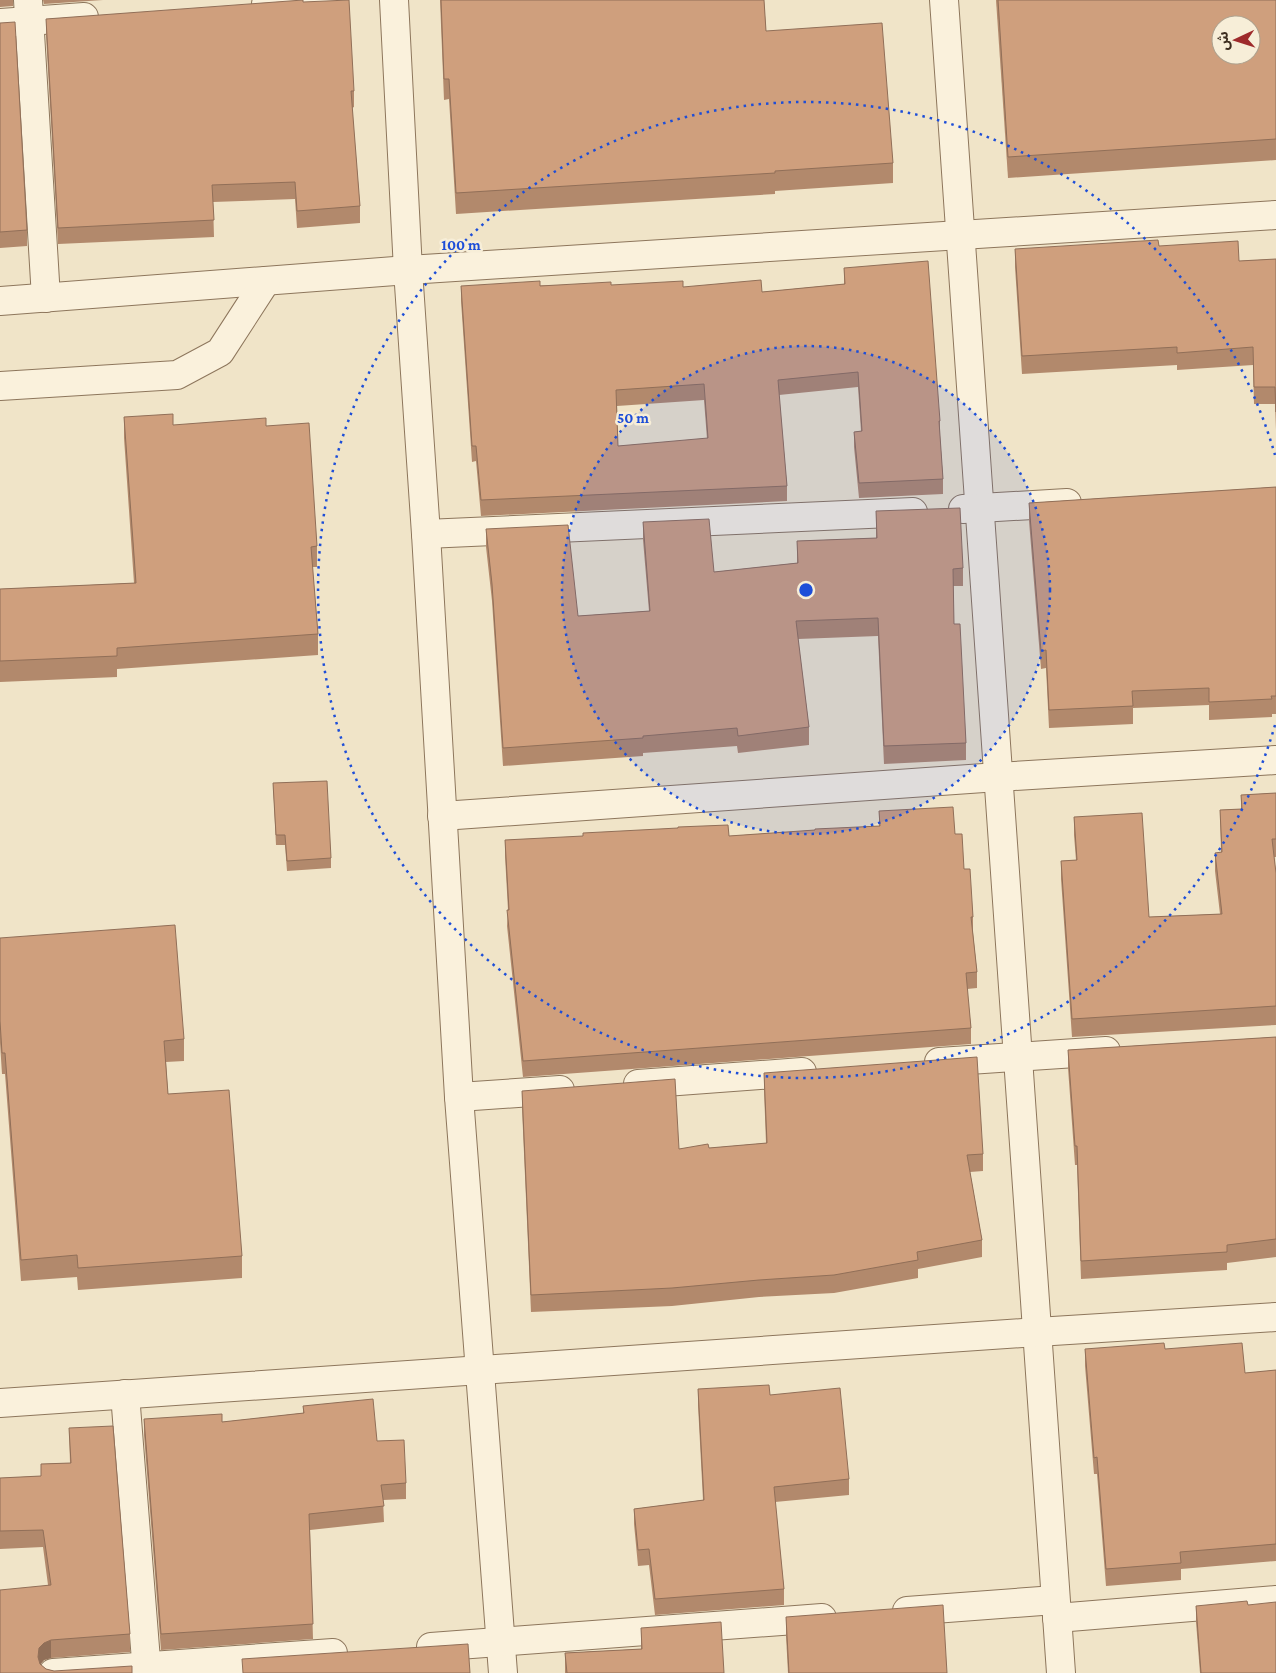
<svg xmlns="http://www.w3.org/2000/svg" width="1276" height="1673" font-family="'Crimson Pro','Noto Sans Arabic',serif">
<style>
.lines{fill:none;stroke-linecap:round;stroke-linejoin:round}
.minor-casing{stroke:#8d765c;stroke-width:30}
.minor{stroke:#faf1dc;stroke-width:28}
.wall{fill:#b2896c;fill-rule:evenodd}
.shaded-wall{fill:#916f58}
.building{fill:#cf9f7d;stroke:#916f58;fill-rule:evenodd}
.ring{fill:none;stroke:#1d4ed8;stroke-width:2.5;stroke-dasharray:2.5 5}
.centre{fill:#1d4ed8;stroke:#f7eed8;stroke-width:2.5}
.ring-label{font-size:15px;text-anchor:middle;font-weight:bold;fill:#1d4ed8;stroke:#f7eed8;stroke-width:5;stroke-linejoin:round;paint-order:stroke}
</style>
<rect width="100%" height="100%" fill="#f0e4c8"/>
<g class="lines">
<g class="minor-casing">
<g id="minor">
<path d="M 28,0 L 46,298"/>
<path d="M 394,0 L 408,270 L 426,534 L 459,1097 L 503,1673"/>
<path d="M 944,0 L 1061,1673"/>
<path d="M 266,4 L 322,0"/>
<path d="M 0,23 L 84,17"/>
<path d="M 0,301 L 408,270 L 1276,215"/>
<path d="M 0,386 L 177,375 L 220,352 L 266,281"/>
<path d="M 963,509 L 1067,503"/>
<path d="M 426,534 L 913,512"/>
<path d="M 442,816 L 998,777 L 1276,760"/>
<path d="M 939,1062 L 1106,1051"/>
<path d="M 638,1084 L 802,1072"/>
<path d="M 459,1097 L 560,1090"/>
<path d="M 125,1394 L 147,1673"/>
<path d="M 0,1403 L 1037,1332 L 1276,1317"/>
<path d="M 907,1611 L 1055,1600"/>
<path d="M 1057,1618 L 1276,1600"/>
<path d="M 431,1647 L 822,1618"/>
<path d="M 53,1673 L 333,1653"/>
</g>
</g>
<use href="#minor" class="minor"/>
</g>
<g class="wall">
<path d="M 0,0 L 13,0 L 13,6 L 0,7 Z"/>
<path d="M 43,0 L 103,0 L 44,4 Z"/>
<path d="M 440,0 L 764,0 L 766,31 L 893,163 L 893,183 L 775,191 L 775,194 L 456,214 L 449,99 L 444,100 Z"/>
<path d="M 996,0 L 1276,0 L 1276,160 L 1008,178 Z"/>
<path d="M 303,2 L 354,91 L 354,107 L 352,108 L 360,206 L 360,223 L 297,228 L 295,199 L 213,202 L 214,237 L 58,244 L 46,35 L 46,19 Z"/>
<path d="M 0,23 L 27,230 L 27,246 L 0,248 Z"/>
<path d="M 1159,246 L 1239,261 L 1276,259 L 1276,430 L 1275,404 L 1254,404 L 1253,365 L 1177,370 L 1177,365 L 1022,374 L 1015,267 L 1015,249 Z"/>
<path d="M 844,268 L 940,421 L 940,436 L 943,479 L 943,494 L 859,498 L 854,447 L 854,432 L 861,431 L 858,387 L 779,395 L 787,486 L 787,501 L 481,516 L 476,461 L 472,462 L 461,301 L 461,286 L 611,285 L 683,287 L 762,292 L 844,284 ZM 704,400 L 707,439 L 618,446 L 617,406 Z"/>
<path d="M 124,417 L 173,425 L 317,546 L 317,567 L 312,567 L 318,634 L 318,655 L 117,669 L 117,677 L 0,682 L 0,589 L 134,583 L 124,438 Z"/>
<path d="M 1276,487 L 1276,714 L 1272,714 L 1272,717 L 1209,720 L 1209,705 L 1133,708 L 1133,724 L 1049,728 L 1046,668 L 1041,669 L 1029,521 L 1029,503 Z"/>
<path d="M 876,511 L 963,568 L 963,586 L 953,586 L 954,624 L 966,743 L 966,760 L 884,764 L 878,636 L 798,639 L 809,727 L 809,745 L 738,753 L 737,746 L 643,753 L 643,756 L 503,766 L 492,601 L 486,547 L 486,529 L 578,616 L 649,611 L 643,540 L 643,522 L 714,572 L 797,563 L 797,541 L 876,538 Z"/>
<path d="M 273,783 L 331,858 L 331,868 L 287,871 L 285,845 L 276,845 Z"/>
<path d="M 1276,793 L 1276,857 L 1274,857 L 1276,873 L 1276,1025 L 1072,1037 L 1061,879 L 1061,861 L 1076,860 L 1074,835 L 1074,817 L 1149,917 L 1220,914 L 1215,871 L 1215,853 L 1221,852 L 1220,810 L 1241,809 L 1241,795 Z"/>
<path d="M 879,811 L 955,834 L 964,869 L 973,917 L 973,933 L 977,972 L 977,988 L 967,989 L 971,1028 L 971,1044 L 523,1077 L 507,926 L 508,910 L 505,856 L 505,840 L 729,836 L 879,826 Z"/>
<path d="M 0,938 L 184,1039 L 184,1061 L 166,1062 L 168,1094 L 242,1256 L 242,1278 L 78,1290 L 77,1277 L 21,1281 L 5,1074 L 2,1074 L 0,1043 Z"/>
<path d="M 1276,1037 L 1276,1257 L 1227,1263 L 1227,1270 L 1081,1279 L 1077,1165 L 1075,1165 L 1068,1068 L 1068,1050 Z"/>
<path d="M 764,1073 L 983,1154 L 983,1171 L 970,1172 L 982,1240 L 982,1257 L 918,1269 L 918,1278 L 834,1293 L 759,1297 L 672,1306 L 531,1312 L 522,1108 L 522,1091 L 679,1149 L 709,1148 L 766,1143 L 764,1090 Z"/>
<path d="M 1085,1349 L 1165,1349 L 1245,1373 L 1276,1370 L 1276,1561 L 1181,1569 L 1181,1580 L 1106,1586 L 1097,1474 L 1094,1474 L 1085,1366 Z"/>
<path d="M 698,1389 L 770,1395 L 849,1479 L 849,1495 L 775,1502 L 784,1589 L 784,1605 L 655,1615 L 649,1565 L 638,1566 L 634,1524 L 634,1509 L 703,1500 L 698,1405 Z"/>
<path d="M 303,1406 L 377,1441 L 406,1483 L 406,1499 L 383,1500 L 384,1522 L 310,1530 L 313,1639 L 161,1650 L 144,1435 L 144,1419 L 222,1422 L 303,1413 Z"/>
<path d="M 69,1428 L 130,1634 L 130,1652 L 51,1658 L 44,1660 L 40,1664 L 46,1669 L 54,1671 L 0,1673 L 48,1585 L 43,1547 L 0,1549 L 0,1478 L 41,1476 L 41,1464 L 70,1463 Z"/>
<path d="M 1248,1605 L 1276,1673 L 1200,1673 L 1196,1622 L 1196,1606 Z"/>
<path d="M 786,1617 L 947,1673 L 788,1673 L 786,1636 Z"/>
<path d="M 641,1628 L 724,1673 L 565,1673 L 565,1653 L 641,1649 Z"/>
</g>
<path class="shaded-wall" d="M 51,1640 L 51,1658 L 44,1660 L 39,1666 L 38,1657 L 39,1648 L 44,1643 Z"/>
<g class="building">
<path d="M 303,0 L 303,2 L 349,0 L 354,91 L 351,91 L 360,206 L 297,211 L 295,182 L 212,185 L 214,220 L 58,228 L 46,19 Z"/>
<path d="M 441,0 L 764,0 L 766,31 L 882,23 L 893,163 L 775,171 L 775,173 L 456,193 L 449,79 L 444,79 Z"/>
<path d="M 998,0 L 1276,0 L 1276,139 L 1008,157 ZM 1221,25 L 1251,25 L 1251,55 L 1221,55 Z"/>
<path d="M 15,22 L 27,230 L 0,232 L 0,23 Z"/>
<path d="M 1158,240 L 1159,246 L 1238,241 L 1239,261 L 1276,259 L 1276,412 L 1275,387 L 1254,387 L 1253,347 L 1177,353 L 1177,347 L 1022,356 L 1015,249 Z"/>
<path d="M 928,261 L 940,421 L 939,421 L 943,479 L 859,483 L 854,432 L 862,431 L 858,372 L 778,380 L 787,486 L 481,500 L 476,446 L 472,446 L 461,286 L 540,281 L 540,286 L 611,282 L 611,285 L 683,281 L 683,287 L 761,280 L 762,292 L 845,284 L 844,268 ZM 704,384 L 708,438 L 618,446 L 616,390 Z"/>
<path d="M 173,414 L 173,425 L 266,418 L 266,426 L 309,423 L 317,546 L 311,547 L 318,634 L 117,648 L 117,656 L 0,661 L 0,589 L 136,583 L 124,417 Z"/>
<path d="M 1276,487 L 1276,696 L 1271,696 L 1272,699 L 1209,702 L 1209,688 L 1132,691 L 1133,706 L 1049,710 L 1046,650 L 1041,651 L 1029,503 Z"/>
<path d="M 960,508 L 963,568 L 953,569 L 954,624 L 960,624 L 966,743 L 884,746 L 878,618 L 796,621 L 809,727 L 738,736 L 737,728 L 643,736 L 643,738 L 503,748 L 492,584 L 486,529 L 568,525 L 578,616 L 650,611 L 643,522 L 709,519 L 714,572 L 798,563 L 797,541 L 877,538 L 876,511 Z"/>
<path d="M 327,781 L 331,858 L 287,861 L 285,835 L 276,835 L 273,783 Z"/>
<path d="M 1276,793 L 1276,839 L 1272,839 L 1276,873 L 1276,1006 L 1072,1019 L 1061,861 L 1077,860 L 1074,817 L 1142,813 L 1149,917 L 1222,914 L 1215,853 L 1222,852 L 1220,810 L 1242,809 L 1241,795 Z"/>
<path d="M 953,807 L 955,834 L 962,834 L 964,869 L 970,869 L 973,917 L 971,917 L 977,972 L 966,973 L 971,1028 L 523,1061 L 507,910 L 509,910 L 505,840 L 583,836 L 583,833 L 678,828 L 678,827 L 728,825 L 729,836 L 815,830 L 815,829 L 880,826 L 879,811 Z"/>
<path d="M 175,925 L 184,1039 L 164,1041 L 168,1094 L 229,1090 L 242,1256 L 78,1268 L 77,1255 L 21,1260 L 5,1053 L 2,1053 L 0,1021 L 0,938 Z"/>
<path d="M 1276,1037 L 1276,1239 L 1227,1245 L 1227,1252 L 1081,1261 L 1077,1146 L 1075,1146 L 1068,1050 Z"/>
<path d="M 977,1057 L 983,1154 L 967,1155 L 982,1240 L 917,1252 L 918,1260 L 834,1275 L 759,1280 L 672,1288 L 531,1295 L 522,1091 L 675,1079 L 679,1149 L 708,1144 L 709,1148 L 767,1143 L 764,1073 Z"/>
<path d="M 1164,1343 L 1165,1349 L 1242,1343 L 1245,1373 L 1276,1370 L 1276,1544 L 1180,1552 L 1181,1563 L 1106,1569 L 1097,1457 L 1094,1458 L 1085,1349 Z"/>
<path d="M 769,1385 L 770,1395 L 840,1388 L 849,1479 L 774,1487 L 784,1589 L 655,1599 L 649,1549 L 638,1550 L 634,1509 L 704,1500 L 698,1389 Z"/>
<path d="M 373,1399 L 377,1441 L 404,1440 L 406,1483 L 381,1485 L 384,1506 L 309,1514 L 313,1624 L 161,1634 L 144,1419 L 222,1414 L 222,1422 L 304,1413 L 303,1406 Z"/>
<path d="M 113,1426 L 130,1634 L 51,1640 L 44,1643 L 39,1648 L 38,1657 L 40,1664 L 46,1669 L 54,1671 L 132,1666 L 132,1673 L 0,1673 L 0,1590 L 51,1585 L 43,1530 L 0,1531 L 0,1478 L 41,1476 L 41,1464 L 71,1463 L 69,1428 Z"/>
<path d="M 1247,1601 L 1248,1605 L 1276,1602 L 1276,1673 L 1201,1673 L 1196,1606 Z"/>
<path d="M 943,1605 L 947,1673 L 789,1673 L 786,1617 Z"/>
<path d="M 721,1622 L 724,1673 L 567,1673 L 565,1653 L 642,1649 L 641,1628 Z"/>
<path d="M 468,1644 L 470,1673 L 243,1673 L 242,1659 Z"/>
</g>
<circle cx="806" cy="590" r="244" fill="#1d4ed8" fill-opacity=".12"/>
<g class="ring">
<circle cx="806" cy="590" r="244"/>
<path d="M1275 725A488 488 0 1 1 1275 455"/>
</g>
<circle cx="806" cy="590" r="8" class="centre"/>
<g class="ring-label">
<text x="461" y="250">100 m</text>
<text x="633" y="423">50 m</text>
</g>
<g transform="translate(1236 40) rotate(266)"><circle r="24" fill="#f7eed8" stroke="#ada18e"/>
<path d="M0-4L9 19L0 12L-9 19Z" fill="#9e2a2b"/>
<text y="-8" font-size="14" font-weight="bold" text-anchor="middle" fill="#3d2e20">ش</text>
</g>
</svg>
